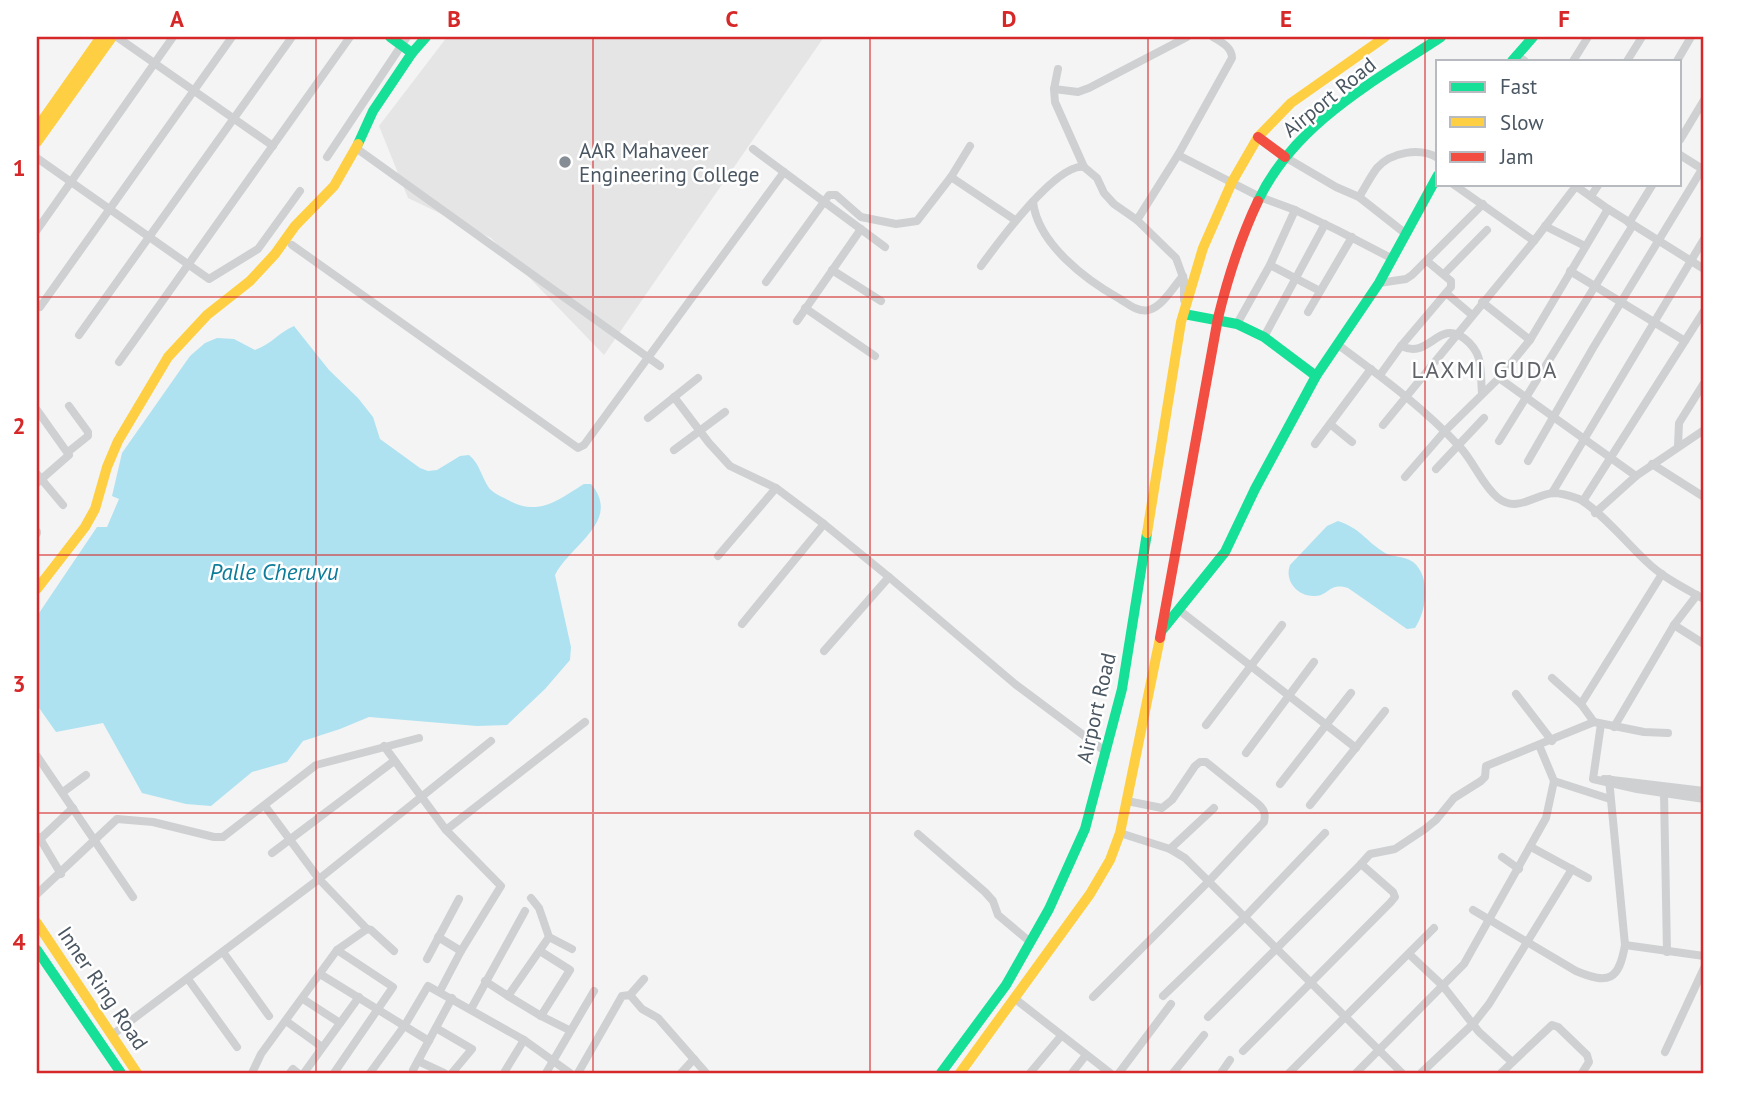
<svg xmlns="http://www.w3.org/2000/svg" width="1741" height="1110" font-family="'PT Sans',sans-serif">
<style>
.education{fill:#e6e5e6}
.water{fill:#aee2f0}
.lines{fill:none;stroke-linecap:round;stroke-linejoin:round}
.street{stroke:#ced0d2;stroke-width:8}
.fast{stroke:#16e098;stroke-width:10}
.slow{stroke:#ffcf43;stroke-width:10}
.jam{stroke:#f24e42;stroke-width:10}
.grid{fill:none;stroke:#d62828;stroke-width:2;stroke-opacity:0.55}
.poi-dot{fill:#868d94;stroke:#fff;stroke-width:2.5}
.labels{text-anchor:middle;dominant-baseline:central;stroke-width:5;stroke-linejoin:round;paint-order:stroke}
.street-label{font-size:21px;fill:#4a5661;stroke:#fff}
.poi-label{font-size:21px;fill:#4a5661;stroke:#fff;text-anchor:start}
.neighbourhood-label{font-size:23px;letter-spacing:2px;fill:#5f6368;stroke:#fff}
.water-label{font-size:23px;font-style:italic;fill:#0c7c9b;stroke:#fff}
.neatline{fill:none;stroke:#d62828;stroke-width:2.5}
.grid-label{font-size:23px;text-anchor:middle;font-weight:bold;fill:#d62828}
</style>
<rect width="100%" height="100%" fill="#f4f4f4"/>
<path class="education" d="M 447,37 L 824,37 L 604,355 L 491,238 L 408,198 L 379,126 Z"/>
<g class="water">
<path d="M 294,326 L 329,370 L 358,398 L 373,417 L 380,439 L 420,468 L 428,471 L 437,470 L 460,456 L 469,455 C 480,464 481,476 489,488 C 493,493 502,497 508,500 C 539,517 558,500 584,484 L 591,484 C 622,521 571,544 555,575 L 571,647 L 570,660 L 545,689 L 507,725 L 477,726 L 369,717 L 340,729 L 303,741 L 287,762 L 252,772 L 211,806 L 186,804 L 142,793 L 103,723 L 56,732 L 37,705 L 37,616 L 97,527 L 107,527 L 119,499 L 112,496 L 122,453 L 190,356 L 205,343 L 217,338 L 234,339 L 255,350 C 273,343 278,333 294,326 Z"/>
<path d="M 1338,521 C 1361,529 1364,539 1382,551 C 1391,558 1403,555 1413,562 C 1431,576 1427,611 1415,628 L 1407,629 L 1348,588 C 1329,582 1330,595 1315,596 C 1298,597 1284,581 1290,565 L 1327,526 Z"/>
</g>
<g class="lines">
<g class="street">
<path d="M 117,37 L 273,146"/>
<path d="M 1516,55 L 1525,61"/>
<path d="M 1573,61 L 1588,37"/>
<path d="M 1627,61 L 1642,37"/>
<path d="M 1677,61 L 1691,37"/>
<path d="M 1058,69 L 1054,89 L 1055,102 L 1084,167 L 1097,178 L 1104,193 L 1114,204 L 1137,220 L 1176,258 L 1184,280 L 1184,300"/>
<path d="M 1054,89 L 1078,92 L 1089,88 L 1187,37"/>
<path d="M 1680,140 L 1704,100"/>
<path d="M 356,148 L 660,366"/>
<path d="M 753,149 L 885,247"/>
<path d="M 1178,155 L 1260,197 L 1295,210 L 1337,230 L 1391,258"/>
<path d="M 1680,155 L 1704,170"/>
<path d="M 327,157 L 407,37"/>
<path d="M 1285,157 L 1336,187 L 1359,197 L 1406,234"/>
<path d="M 37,158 L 209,279 L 258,249 L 300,191"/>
<path d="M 951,177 L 1015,220"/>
<path d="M 1453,184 L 1534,241"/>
<path d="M 1573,184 L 1608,209 L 1704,269"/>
<path d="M 1591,196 L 1599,184"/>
<path d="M 1359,197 C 1365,188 1370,177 1377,168 C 1391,152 1420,147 1438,158"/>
<path d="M 1033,202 C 1038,244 1086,280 1120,299 C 1128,304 1139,313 1149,310 C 1163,306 1174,286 1183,276"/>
<path d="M 1137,220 L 1178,155 L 1232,58 C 1232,47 1221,42 1213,37"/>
<path d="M 1629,223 L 1653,184"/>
<path d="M 1545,226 L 1585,246"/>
<path d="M 37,230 L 173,37"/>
<path d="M 292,245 L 578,448 L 584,445 L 784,172"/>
<path d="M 1270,265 L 1320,291"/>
<path d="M 981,266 C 997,244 1056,163 1084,167"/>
<path d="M 832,270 L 881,301"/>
<path d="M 1570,271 L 1685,341"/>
<path d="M 1444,274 L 1487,230"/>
<path d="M 766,282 L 829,195 L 836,195 L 861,217 L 896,224 L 917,221 L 951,177 L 970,146"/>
<path d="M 1379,283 L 1406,279 L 1412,275 L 1483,204"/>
<path d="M 1446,293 L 1472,315"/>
<path d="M 1482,302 L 1530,340"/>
<path d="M 40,307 L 232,37"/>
<path d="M 805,308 L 875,356"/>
<path d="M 1308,312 L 1352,237"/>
<path d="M 797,321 L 861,229"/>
<path d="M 1237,324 L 1270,265 L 1295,210"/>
<path d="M 79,335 L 292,37"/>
<path d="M 1264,337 L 1325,224"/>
<path d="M 1337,344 C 1380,376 1423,407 1460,447 C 1474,462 1482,485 1498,498 C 1517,513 1534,495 1553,493 C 1562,493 1571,496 1579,499 C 1595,506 1631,547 1646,561 C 1662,577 1684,588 1704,599"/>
<path d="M 1401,346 C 1430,360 1438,318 1465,339 C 1484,354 1480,370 1482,393"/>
<path d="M 119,362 L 350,37"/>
<path d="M 1380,375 L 1401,346 L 1451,287 L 1451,281 L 1427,261"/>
<path d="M 1499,378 L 1636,476"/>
<path d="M 674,397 L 709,443 L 730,466 L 776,488 L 824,524"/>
<path d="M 37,410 L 69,455 L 37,483"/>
<path d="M 648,418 L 698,378"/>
<path d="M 1330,424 L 1352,442"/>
<path d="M 1383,425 L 1534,241 L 1576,186"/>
<path d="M 1499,441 L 1633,225"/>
<path d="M 1315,444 L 1371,369"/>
<path d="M 1678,446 L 1679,423 L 1704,383"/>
<path d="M 674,450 L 725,412"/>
<path d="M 68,452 L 88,436 L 88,432 L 69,406"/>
<path d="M 1528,461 L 1593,348 L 1704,166"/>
<path d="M 1652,464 L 1704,497"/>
<path d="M 1436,469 L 1484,418"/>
<path d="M 37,474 L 63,505"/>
<path d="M 1405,477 L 1444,432 L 1499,378 L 1530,340 L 1608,209"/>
<path d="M 1552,493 L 1704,239"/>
<path d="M 1583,501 L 1704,311"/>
<path d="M 1595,513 L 1636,476 L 1704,430"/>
<path d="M 37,532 L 37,533"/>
<path d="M 718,556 L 776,488"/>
<path d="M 1179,610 L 1356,748"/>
<path d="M 742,624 L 824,524 L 889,577"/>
<path d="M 1674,625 L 1704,644"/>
<path d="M 824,651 L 889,577 L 1015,684 L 1106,752"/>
<path d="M 1552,678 L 1581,704 L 1594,722"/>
<path d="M 1516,694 L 1552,741"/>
<path d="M 1581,704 L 1662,574"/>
<path d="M 1601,724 L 1593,779 L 1637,789 L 1704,799"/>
<path d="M 1206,725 L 1282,625"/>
<path d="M 1614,727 L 1674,625 L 1697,595"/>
<path d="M 1539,745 L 1554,781 L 1610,799"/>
<path d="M 384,746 L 446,830 L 501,886 L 461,951 L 438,937"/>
<path d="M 1246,753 L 1314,662"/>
<path d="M 37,756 L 133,897"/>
<path d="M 1604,779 L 1704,791"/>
<path d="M 1280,784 L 1351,693"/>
<path d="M 63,792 L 86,775"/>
<path d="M 1664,793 L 1667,952"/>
<path d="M 1310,805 L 1385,711"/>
<path d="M 265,806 L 319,879 L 491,741"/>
<path d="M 446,830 L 585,722"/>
<path d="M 1120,833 L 1170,849 L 1185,858 L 1402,1073"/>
<path d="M 918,834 L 985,892 L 993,901 L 998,915 L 1029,941"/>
<path d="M 39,837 L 61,874"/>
<path d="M 37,842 L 73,808"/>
<path d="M 1531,847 L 1588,878"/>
<path d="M 1170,849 L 1214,808"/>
<path d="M 272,853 L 394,761"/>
<path d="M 1502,857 L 1519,869"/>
<path d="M 1361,864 L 1370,854 L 1395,849 L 1425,829 L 1436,820 L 1454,798 L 1481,781 L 1485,777 L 1486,766 L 1594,722 L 1644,732 L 1668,733"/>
<path d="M 37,894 L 117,819 L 153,822 L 214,837 L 223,837 L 316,765 L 419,738"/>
<path d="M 531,898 L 539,908 L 549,937 L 572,949"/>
<path d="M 1473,910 L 1576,971 C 1609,985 1619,980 1625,945 L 1609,779"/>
<path d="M 367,929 L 371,930 L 394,951"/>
<path d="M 1625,945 L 1704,956"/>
<path d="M 540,951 L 570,970 L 541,1016 L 569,1030"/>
<path d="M 223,952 L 269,1016"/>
<path d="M 1409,954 L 1443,986 L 1479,1032 L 1512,1062"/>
<path d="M 427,959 L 459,899"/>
<path d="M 320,974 L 429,1041"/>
<path d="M 188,979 L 237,1047"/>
<path d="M 485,981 L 508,996"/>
<path d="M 440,991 L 461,951"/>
<path d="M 630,995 L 644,979"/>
<path d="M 1163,996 L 1245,917 L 1325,833"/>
<path d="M 1093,997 L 1208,882 L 1264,822 C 1266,813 1264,809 1257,803 L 1206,762 L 1200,762 L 1195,766 L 1172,800 L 1162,808 L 1127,801"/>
<path d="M 1014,998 L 1110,1073"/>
<path d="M 303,999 L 340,1023"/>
<path d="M 471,1009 L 525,911"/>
<path d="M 541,1016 L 508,996 L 549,937"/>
<path d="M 1208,1017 L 1361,864 L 1393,892 L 1395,897 L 1390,903 L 1243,1051"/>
<path d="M 286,1021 L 322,1047"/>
<path d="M 436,1028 L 472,1049 L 452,1073"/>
<path d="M 112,1035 L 319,879 L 367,929 L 337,950 L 261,1054 L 252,1073"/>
<path d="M 1665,1052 L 1704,968"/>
<path d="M 418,1061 L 444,1073"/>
<path d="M 413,1070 L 452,998"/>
<path d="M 505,1071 L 524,1040"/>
<path d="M 290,1073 L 293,1069 L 298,1073"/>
<path d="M 304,1073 L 359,997"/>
<path d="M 334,1073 L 393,987 L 337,950"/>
<path d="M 370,1073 L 405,1025 L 428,986 L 524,1040 L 570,1073"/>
<path d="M 546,1073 L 594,991"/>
<path d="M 578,1073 L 622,996 L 630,995 L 642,1009 L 658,1018 L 706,1073"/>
<path d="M 681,1073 L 694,1059"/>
<path d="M 1030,1073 L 1061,1036"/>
<path d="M 1072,1073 L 1086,1055"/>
<path d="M 1119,1073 L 1171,1004"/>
<path d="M 1173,1073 L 1204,1035"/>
<path d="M 1221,1073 L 1230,1060"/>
<path d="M 1289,1073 L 1434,928"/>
<path d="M 1356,1073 L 1464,964 L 1546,818 L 1554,781"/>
<path d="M 1421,1073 L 1474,1023 L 1489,1004 L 1572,869"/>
<path d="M 1501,1073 L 1552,1025 L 1558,1027 L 1587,1055 L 1589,1062 L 1582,1073"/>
</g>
<g class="fast">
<path d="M 390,37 L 412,53"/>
<path d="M 1512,61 L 1533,37"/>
<path d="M 358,144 L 373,111 L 412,53 L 426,37"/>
<path d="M 1258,201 C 1294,124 1373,82 1441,37"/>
<path d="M 1184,314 L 1237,324 L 1264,337 L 1316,376"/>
<path d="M 1163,629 L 1225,552 L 1255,489 L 1316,376 L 1379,283 L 1438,175"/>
<path d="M 37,950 L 121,1073"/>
<path d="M 941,1073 L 1006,985 L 1049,909 L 1085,829 L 1122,689 L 1147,533"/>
</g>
<g class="slow">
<path d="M 37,128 L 101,37"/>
<path d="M 37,142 L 112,37"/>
<path d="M 1147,533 L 1181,322 L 1203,248 L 1232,182 L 1258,137 L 1291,103 L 1385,37"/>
<path d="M 37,589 L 85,527 L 95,509 L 107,467 L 118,441 L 168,357 L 207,315 L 250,281 L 275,254 L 295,226 L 334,186 L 358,144"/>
<path d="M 37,923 L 137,1073"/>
<path d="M 960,1073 L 1090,894 L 1110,860 L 1120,833 L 1160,638"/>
</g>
<g class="jam">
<path d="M 1258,137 L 1285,157"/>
<path d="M 1160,638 L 1218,318 C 1228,277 1240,239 1258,201"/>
</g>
</g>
<path class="grid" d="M 316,37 L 316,1073M 593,37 L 593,1073M 870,37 L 870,1073M 1148,37 L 1148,1073M 1425,37 L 1425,1073M 37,297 L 1704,297M 37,555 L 1704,555M 37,813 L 1704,813"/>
<circle class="poi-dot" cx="565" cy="162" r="7"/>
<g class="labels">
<g class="street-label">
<text transform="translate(1329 97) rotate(-39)">Airport Road</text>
<text transform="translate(1096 708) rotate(-77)">Airport Road</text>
<text transform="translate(103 988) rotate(56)">Inner Ring Road</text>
</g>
<g class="poi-label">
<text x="579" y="150">AAR Mahaveer<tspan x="579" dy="24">Engineering College</tspan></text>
</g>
<g class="neighbourhood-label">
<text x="1485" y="369">LAXMI GUDA</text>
</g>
<g class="water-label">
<text x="274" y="571">Palle Cheruvu</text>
</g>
</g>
<rect width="1741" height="1110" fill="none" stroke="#ffffff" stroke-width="77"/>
<rect x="1436" y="60" width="245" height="126" fill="#ffffff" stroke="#b7bbc0" stroke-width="2"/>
<rect x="1450" y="82" width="35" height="10" fill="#16e098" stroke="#b7bbc0" stroke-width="2"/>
<text x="1500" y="94" font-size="21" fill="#4a5661">Fast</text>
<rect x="1450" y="117" width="35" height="10" fill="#ffcf43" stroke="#b7bbc0" stroke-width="2"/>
<text x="1500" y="130" font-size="21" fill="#4a5661">Slow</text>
<rect x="1450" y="152" width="35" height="10" fill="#f24e42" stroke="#b7bbc0" stroke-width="2"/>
<text x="1500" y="164" font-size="21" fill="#4a5661">Jam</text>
<rect x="38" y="38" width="1664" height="1034" class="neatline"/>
<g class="grid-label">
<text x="177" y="27">A</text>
<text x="454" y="27">B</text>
<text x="732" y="27">C</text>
<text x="1009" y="27">D</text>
<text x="1286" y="27">E</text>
<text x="1564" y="27">F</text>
<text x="19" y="176">1</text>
<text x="19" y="434">2</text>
<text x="19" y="692">3</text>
<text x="19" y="950">4</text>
</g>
</svg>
